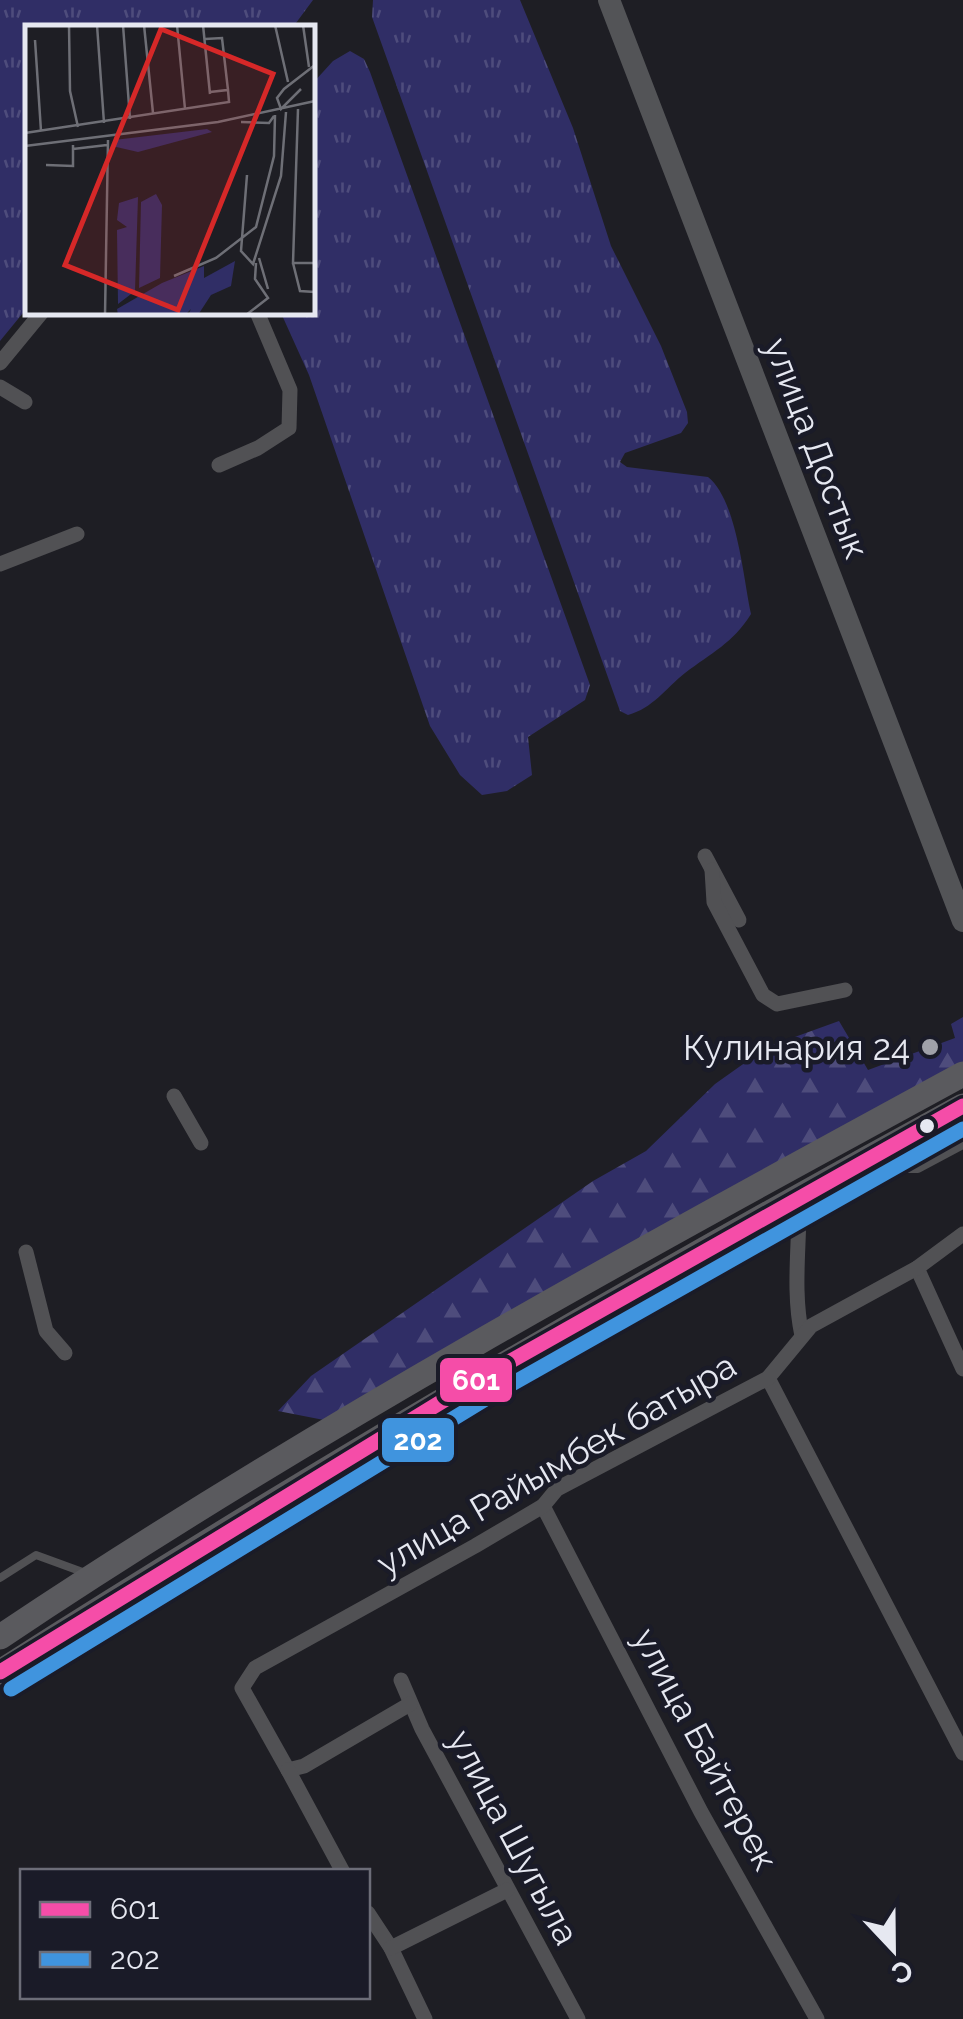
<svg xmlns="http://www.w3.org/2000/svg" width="963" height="2019" font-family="Raleway,sans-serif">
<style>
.grass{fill:url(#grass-tufts)}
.forest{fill:url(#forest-firs)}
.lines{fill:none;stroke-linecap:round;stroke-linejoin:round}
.service{stroke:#515154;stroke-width:8}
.minor{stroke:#515154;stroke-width:15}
.secondary{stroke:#535457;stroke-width:22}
.trunk{stroke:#5a5a5e;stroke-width:25}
.bus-1-casing{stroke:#1a1b28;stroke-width:22}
.bus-2-casing{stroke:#1a1b28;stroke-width:22}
.bus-1{stroke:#f54da8;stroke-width:15}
.bus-2{stroke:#4094de;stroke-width:15}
.poi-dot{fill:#a0a1a9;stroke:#1a1b28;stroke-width:4}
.bus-dot{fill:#e6e8f1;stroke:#1a1b28;stroke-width:4}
.labels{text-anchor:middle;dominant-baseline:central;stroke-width:9;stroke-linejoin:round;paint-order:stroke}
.street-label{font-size:35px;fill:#e6e8f1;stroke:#1a1b28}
.poi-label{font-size:35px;fill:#e6e8f1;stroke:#1a1b28;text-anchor:end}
.inset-road{fill:none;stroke:#6e6f76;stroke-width:2.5}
.view{fill:#d62828;fill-opacity:0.15;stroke:#d62828;stroke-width:5}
.inset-edge{fill:none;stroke:#e6e8f1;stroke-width:5}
.line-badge{stroke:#1a1b28;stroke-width:4}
.badge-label{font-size:28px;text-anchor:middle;font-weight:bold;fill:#fff}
</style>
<defs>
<pattern id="grass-tufts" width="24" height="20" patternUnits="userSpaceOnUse" patternTransform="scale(2.5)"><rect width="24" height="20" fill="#302e66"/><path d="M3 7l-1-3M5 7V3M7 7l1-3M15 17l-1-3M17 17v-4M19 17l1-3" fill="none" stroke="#4e4c7c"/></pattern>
<pattern id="forest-firs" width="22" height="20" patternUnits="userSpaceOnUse" patternTransform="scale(2.5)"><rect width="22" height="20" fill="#302e66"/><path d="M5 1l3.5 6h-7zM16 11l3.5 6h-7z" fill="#4e4c7c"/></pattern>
</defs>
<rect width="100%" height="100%" fill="#1e1e24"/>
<g class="grass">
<path d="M 0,0 L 313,0 L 293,27 L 28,28 L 27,308 L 0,341 Z"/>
<path d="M 373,0 L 520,0 L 573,128 L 611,246 L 661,346 L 687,412 L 688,423 L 681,433 L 625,453 L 620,462 L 627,467 L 708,477 C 737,500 743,577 751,614 C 733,643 711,653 685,673 C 665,689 653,708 628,715 L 620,711 L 372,17 Z"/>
<path d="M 350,51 L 364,59 L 370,72 L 590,685 L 585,700 L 528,737 L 532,775 L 507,791 L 482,795 L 460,775 L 430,726 L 309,375 L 281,313 L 312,312 L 313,83 L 333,61 Z"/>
</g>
<path class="forest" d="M 963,1017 L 963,1070 L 324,1420 L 278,1411 L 311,1376 L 593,1181 L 646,1151 L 715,1084 L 767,1047 L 839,1021 L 868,1070 L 955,1038 L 951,1024 Z"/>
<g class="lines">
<g class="service">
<path d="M 864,1169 L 918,1169 L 963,1145"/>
<path d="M 0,1578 L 36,1555 L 88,1574"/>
</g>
<g class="minor">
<path d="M 0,363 L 42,312"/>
<path d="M 0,387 L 25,402"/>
<path d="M 219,465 L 258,448 L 289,428 L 290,390 L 257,312"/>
<path d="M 0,564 L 77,534"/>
<path d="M 705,856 L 739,920"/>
<path d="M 712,870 L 714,902 L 763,995 L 777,1004 L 845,990"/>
<path d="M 174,1096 L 201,1143"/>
<path d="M 799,1196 C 800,1244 792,1289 802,1336"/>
<path d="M 26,1252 L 46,1331 L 65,1353"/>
<path d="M 917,1268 L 963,1369"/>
<path d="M 768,1378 L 963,1753"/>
<path d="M 543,1506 L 701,1812 L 817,2019"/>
<path d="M 401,1680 L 422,1729 L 578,2019"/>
<path d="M 410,1704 L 304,1766 L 288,1770 L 242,1688 L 255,1668 L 475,1546 L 543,1506 L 557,1489 L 768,1378 L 811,1326 L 917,1268 L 963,1234"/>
<path d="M 288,1770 L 343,1872"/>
<path d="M 368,1913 L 391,1948 L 425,2019"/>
<path d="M 391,1948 L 507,1890"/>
</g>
<path class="secondary" d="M 609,0 L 963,921"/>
<g class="trunk">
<path d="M 0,1637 C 309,1430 636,1252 963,1074"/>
<path d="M 0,1672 C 314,1471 636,1284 963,1106"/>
</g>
<g class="bus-1-casing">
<path id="bus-1" d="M 0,1672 L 477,1380 L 963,1106"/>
</g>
<g class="bus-2-casing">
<path id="bus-2" d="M 11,1689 L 487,1398 L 963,1129"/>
</g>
<use href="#bus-1" class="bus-1"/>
<use href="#bus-2" class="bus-2"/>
</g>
<circle class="poi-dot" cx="930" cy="1047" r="10"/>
<circle class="bus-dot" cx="927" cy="1126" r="9"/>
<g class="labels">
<g class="street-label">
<text transform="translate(817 448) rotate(69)">улица Достык</text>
<text transform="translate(556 1464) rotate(-30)">улица Райымбек батыра</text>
<text transform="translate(706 1749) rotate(62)">улица Байтерек</text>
<text transform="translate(514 1837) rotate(62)">улица Шугыла</text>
</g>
<g class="poi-label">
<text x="910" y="1047">Кулинария 24</text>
</g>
</g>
<g transform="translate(25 25)">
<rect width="290" height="290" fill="#1e1e24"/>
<path d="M 131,169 L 137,180 L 135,253 L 114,263 L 116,177 ZM 113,172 L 110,266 L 93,279 L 92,205 L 102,202 L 92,195 L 94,178 ZM 210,236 L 206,261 L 186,270 L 173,290 L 163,290 L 166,284 L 160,290 L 93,290 L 92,284 L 137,258 L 179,241 L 179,253 Z" fill="#302e66"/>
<path d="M 182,104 L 187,107 L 113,127 L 87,121 L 89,115 Z" fill="#302e66"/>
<path class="inset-road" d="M 44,0 L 45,66 L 53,102M 72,0 L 79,98M 98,0 L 105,94M 119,0 L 128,88M 152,0 L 160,84M 178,0 L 185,69M 250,0 L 263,57M 278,0 L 284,42M 180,14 L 197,13 L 203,65M 10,15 L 16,106M 276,64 L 256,84 L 252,73 L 259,64 L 290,40M 273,84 L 268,238 L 290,238M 216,97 L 244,98 L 249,91M 0,108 L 204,77 L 203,65 L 185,67M 0,121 L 193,97 L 290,76M 48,124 L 82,120M 21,140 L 48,141 L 48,120M 222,150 L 216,226 L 228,239 L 256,151 L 261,87M 234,233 L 243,264M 268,238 L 275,266 L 290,267M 149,251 L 191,233 L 231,202 L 249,131 L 250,90M 80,290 L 83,115M 221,290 L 243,273 L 230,254 L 231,238"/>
<path class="view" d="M 136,4 L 248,49 L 153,285 L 40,240 Z"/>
<rect width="290" height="290" class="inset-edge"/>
</g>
<g class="line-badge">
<rect x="438" y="1356" width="76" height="48" rx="10" fill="#f54da8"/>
<rect x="380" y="1416" width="76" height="48" rx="10" fill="#4094de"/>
</g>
<g class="badge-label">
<text x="476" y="1390">601</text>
<text x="418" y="1450">202</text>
</g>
<rect x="20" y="1869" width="350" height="130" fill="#1a1b28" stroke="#6c6d78" stroke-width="2.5"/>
<rect x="40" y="1902" width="50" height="15" fill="#f54da8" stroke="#6c6d78" stroke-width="2.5"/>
<text x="110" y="1919" font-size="30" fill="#e6e8f1">601</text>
<rect x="40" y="1952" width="50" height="15" fill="#4094de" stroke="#6c6d78" stroke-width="2.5"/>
<text x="110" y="1969" font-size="30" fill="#e6e8f1">202</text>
<g transform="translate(893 1949) rotate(158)" stroke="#1a1b28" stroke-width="8" paint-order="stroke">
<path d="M0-8L18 38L0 25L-18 38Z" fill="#e6e8f1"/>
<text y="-15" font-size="28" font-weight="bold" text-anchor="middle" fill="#e6e8f1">С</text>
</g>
</svg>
